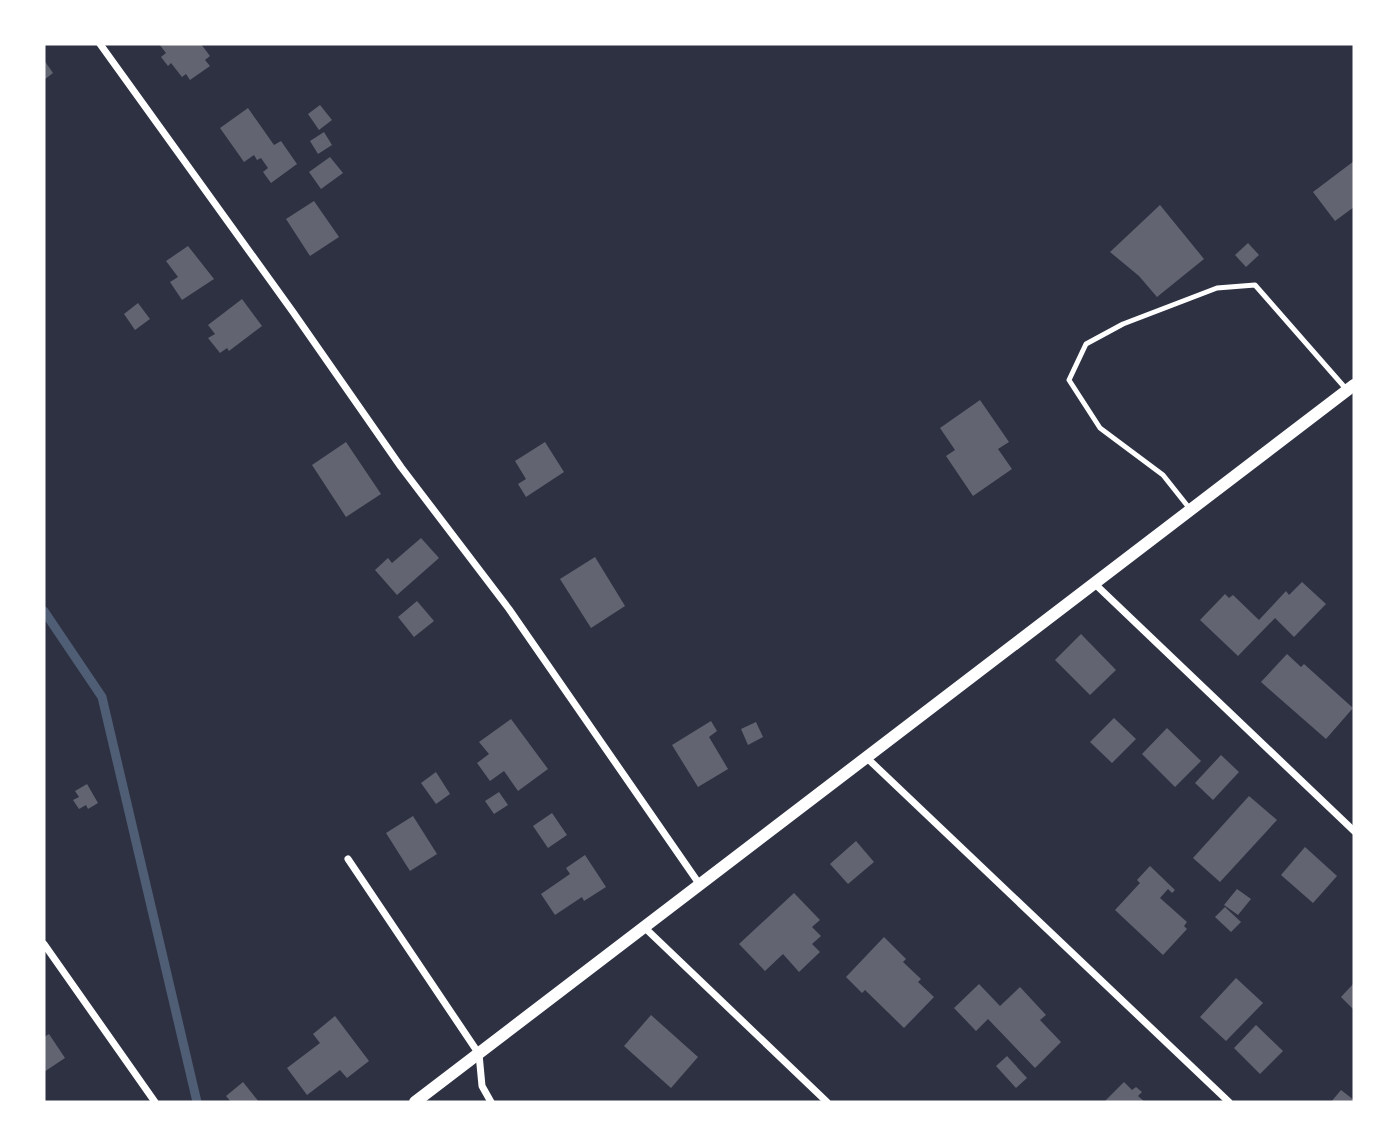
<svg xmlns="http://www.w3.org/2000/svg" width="1398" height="1146" font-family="Montserrat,sans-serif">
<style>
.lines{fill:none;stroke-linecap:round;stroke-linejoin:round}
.stream{stroke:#4f5d75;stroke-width:9}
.building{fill:#626471}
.service{stroke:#fff;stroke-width:5}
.minor{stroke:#fff;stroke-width:7}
.tertiary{stroke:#fff;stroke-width:12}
</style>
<rect width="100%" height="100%" fill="#2d3142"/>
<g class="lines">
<path class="stream" d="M 44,611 L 102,697 L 197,1102"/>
</g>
<g class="building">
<path d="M 159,44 L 201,44 L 210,56 L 205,60 L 210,66 L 190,80 L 186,74 L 182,77 L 171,63 L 168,66 L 161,57 L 166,53 Z"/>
<path d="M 44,60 L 53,73 L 44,80 Z"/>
<path d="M 320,105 L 332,120 L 319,130 L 308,114 Z"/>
<path d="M 248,108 L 274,145 L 281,141 L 297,164 L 271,183 L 263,172 L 268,168 L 261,158 L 257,160 L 254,155 L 244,162 L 220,128 Z"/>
<path d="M 324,132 L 332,145 L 318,154 L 310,141 Z"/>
<path d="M 330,157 L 343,173 L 321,189 L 309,172 Z"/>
<path d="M 1354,161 L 1354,207 L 1335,221 L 1313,192 Z"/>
<path d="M 314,201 L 339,237 L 310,256 L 286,219 Z"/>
<path d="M 1160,205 L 1204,259 L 1157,297 L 1139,276 L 1110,252 Z"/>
<path d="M 1248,243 L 1259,255 L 1246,267 L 1235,255 Z"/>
<path d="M 188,246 L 214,279 L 182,300 L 170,282 L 178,277 L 166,261 Z"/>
<path d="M 242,299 L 262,326 L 229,351 L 227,348 L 220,353 L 208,338 L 215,334 L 208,325 Z"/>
<path d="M 138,303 L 150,319 L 135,330 L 124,314 Z"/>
<path d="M 980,400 L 1009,442 L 998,449 L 1012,469 L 973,496 L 946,456 L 955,450 L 940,428 Z"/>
<path d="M 346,442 L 381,494 L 346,517 L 312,465 Z"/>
<path d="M 545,442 L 564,472 L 526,497 L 518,484 L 526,479 L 515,461 Z"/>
<path d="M 421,538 L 439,558 L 397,595 L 375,570 L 388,558 L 392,563 Z"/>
<path d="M 595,557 L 625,606 L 591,628 L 560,579 Z"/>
<path d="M 1302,582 L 1326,604 L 1294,637 L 1275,618 L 1238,656 L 1200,620 L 1225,594 L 1229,598 L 1233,595 L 1259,620 L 1286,591 L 1289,595 Z"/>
<path d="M 417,601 L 434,621 L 414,637 L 398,617 Z"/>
<path d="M 1081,634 L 1116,670 L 1090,695 L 1055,660 Z"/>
<path d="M 1287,654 L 1301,667 L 1304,664 L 1353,708 L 1326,739 L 1261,682 Z"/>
<path d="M 1114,718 L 1136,739 L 1112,763 L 1090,742 Z"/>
<path d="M 511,719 L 548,769 L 518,791 L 504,771 L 490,781 L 477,763 L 489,754 L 479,742 Z"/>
<path d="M 711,721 L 717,731 L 709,737 L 728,769 L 698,787 L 672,745 Z"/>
<path d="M 756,722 L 763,737 L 748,745 L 741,729 Z"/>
<path d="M 1167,728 L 1201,761 L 1175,787 L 1142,754 Z"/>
<path d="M 1221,755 L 1239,772 L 1213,800 L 1195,783 Z"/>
<path d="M 436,772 L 450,794 L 436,804 L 421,783 Z"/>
<path d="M 87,784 L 98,803 L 88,809 L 86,805 L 79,809 L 73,800 L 79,797 L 75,791 Z"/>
<path d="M 499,792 L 508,805 L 494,814 L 485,801 Z"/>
<path d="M 1249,796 L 1277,820 L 1220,882 L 1193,858 Z"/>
<path d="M 552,813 L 567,835 L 548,848 L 533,826 Z"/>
<path d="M 413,816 L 437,854 L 410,871 L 386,833 Z"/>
<path d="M 856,841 L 874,862 L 848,884 L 830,864 Z"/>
<path d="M 1305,847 L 1337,876 L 1313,903 L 1281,875 Z"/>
<path d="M 585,855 L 606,887 L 584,901 L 582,897 L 555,915 L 541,894 L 570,874 L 566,868 Z"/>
<path d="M 1150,866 L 1175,890 L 1172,893 L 1168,889 L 1160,898 L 1187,922 L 1184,926 L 1187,929 L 1163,955 L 1115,910 L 1140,883 L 1137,880 Z"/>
<path d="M 1237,889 L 1251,899 L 1238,915 L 1224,905 Z"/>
<path d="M 794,893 L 820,920 L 812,927 L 821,936 L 812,944 L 820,952 L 799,972 L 783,954 L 765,971 L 739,944 Z"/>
<path d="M 1225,907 L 1241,922 L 1231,932 L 1215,917 Z"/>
<path d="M 884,937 L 906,959 L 903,962 L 921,979 L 918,982 L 934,997 L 904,1028 L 865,990 L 862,993 L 846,977 Z"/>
<path d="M 1236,978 L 1263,1003 L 1226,1041 L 1200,1017 Z"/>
<path d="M 1354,983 L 1354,1010 L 1341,997 Z"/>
<path d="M 979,984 L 1000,1006 L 1020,987 L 1046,1015 L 1040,1020 L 1061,1042 L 1035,1068 L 988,1019 L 976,1031 L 954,1008 Z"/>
<path d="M 651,1015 L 698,1057 L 671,1088 L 624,1046 Z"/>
<path d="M 335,1016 L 369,1061 L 347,1078 L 340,1070 L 307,1095 L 287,1068 L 320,1043 L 313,1034 Z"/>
<path d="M 1256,1025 L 1283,1051 L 1260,1074 L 1234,1048 Z"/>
<path d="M 49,1034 L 65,1058 L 44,1072 L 44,1037 Z"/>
<path d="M 1007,1056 L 1027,1078 L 1016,1088 L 996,1066 Z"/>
<path d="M 243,1082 L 259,1102 L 231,1102 L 226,1096 Z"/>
<path d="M 1124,1082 L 1132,1090 L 1136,1087 L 1142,1092 L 1138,1096 L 1145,1102 L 1104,1102 Z"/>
<path d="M 1341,1090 L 1354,1100 L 1354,1102 L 1331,1102 Z"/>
</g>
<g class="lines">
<path class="service" d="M 1190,509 L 1163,475 L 1100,428 L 1069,380 L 1086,344 L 1123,324 L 1217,288 L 1255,285 L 1347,390"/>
<g class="minor">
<path d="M 100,44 L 293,312 L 401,467 L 509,609 L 700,885"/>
<path d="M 1095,584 L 1354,831"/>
<path d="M 867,758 L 1229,1102"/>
<path d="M 348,859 L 479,1054 L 482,1086 L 491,1102"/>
<path d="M 644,927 L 827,1102"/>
<path d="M 44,944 L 155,1102"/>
</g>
<path class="tertiary" d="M 415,1102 L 1354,385"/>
</g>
<rect width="1398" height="1146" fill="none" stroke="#ffffff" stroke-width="91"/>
</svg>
